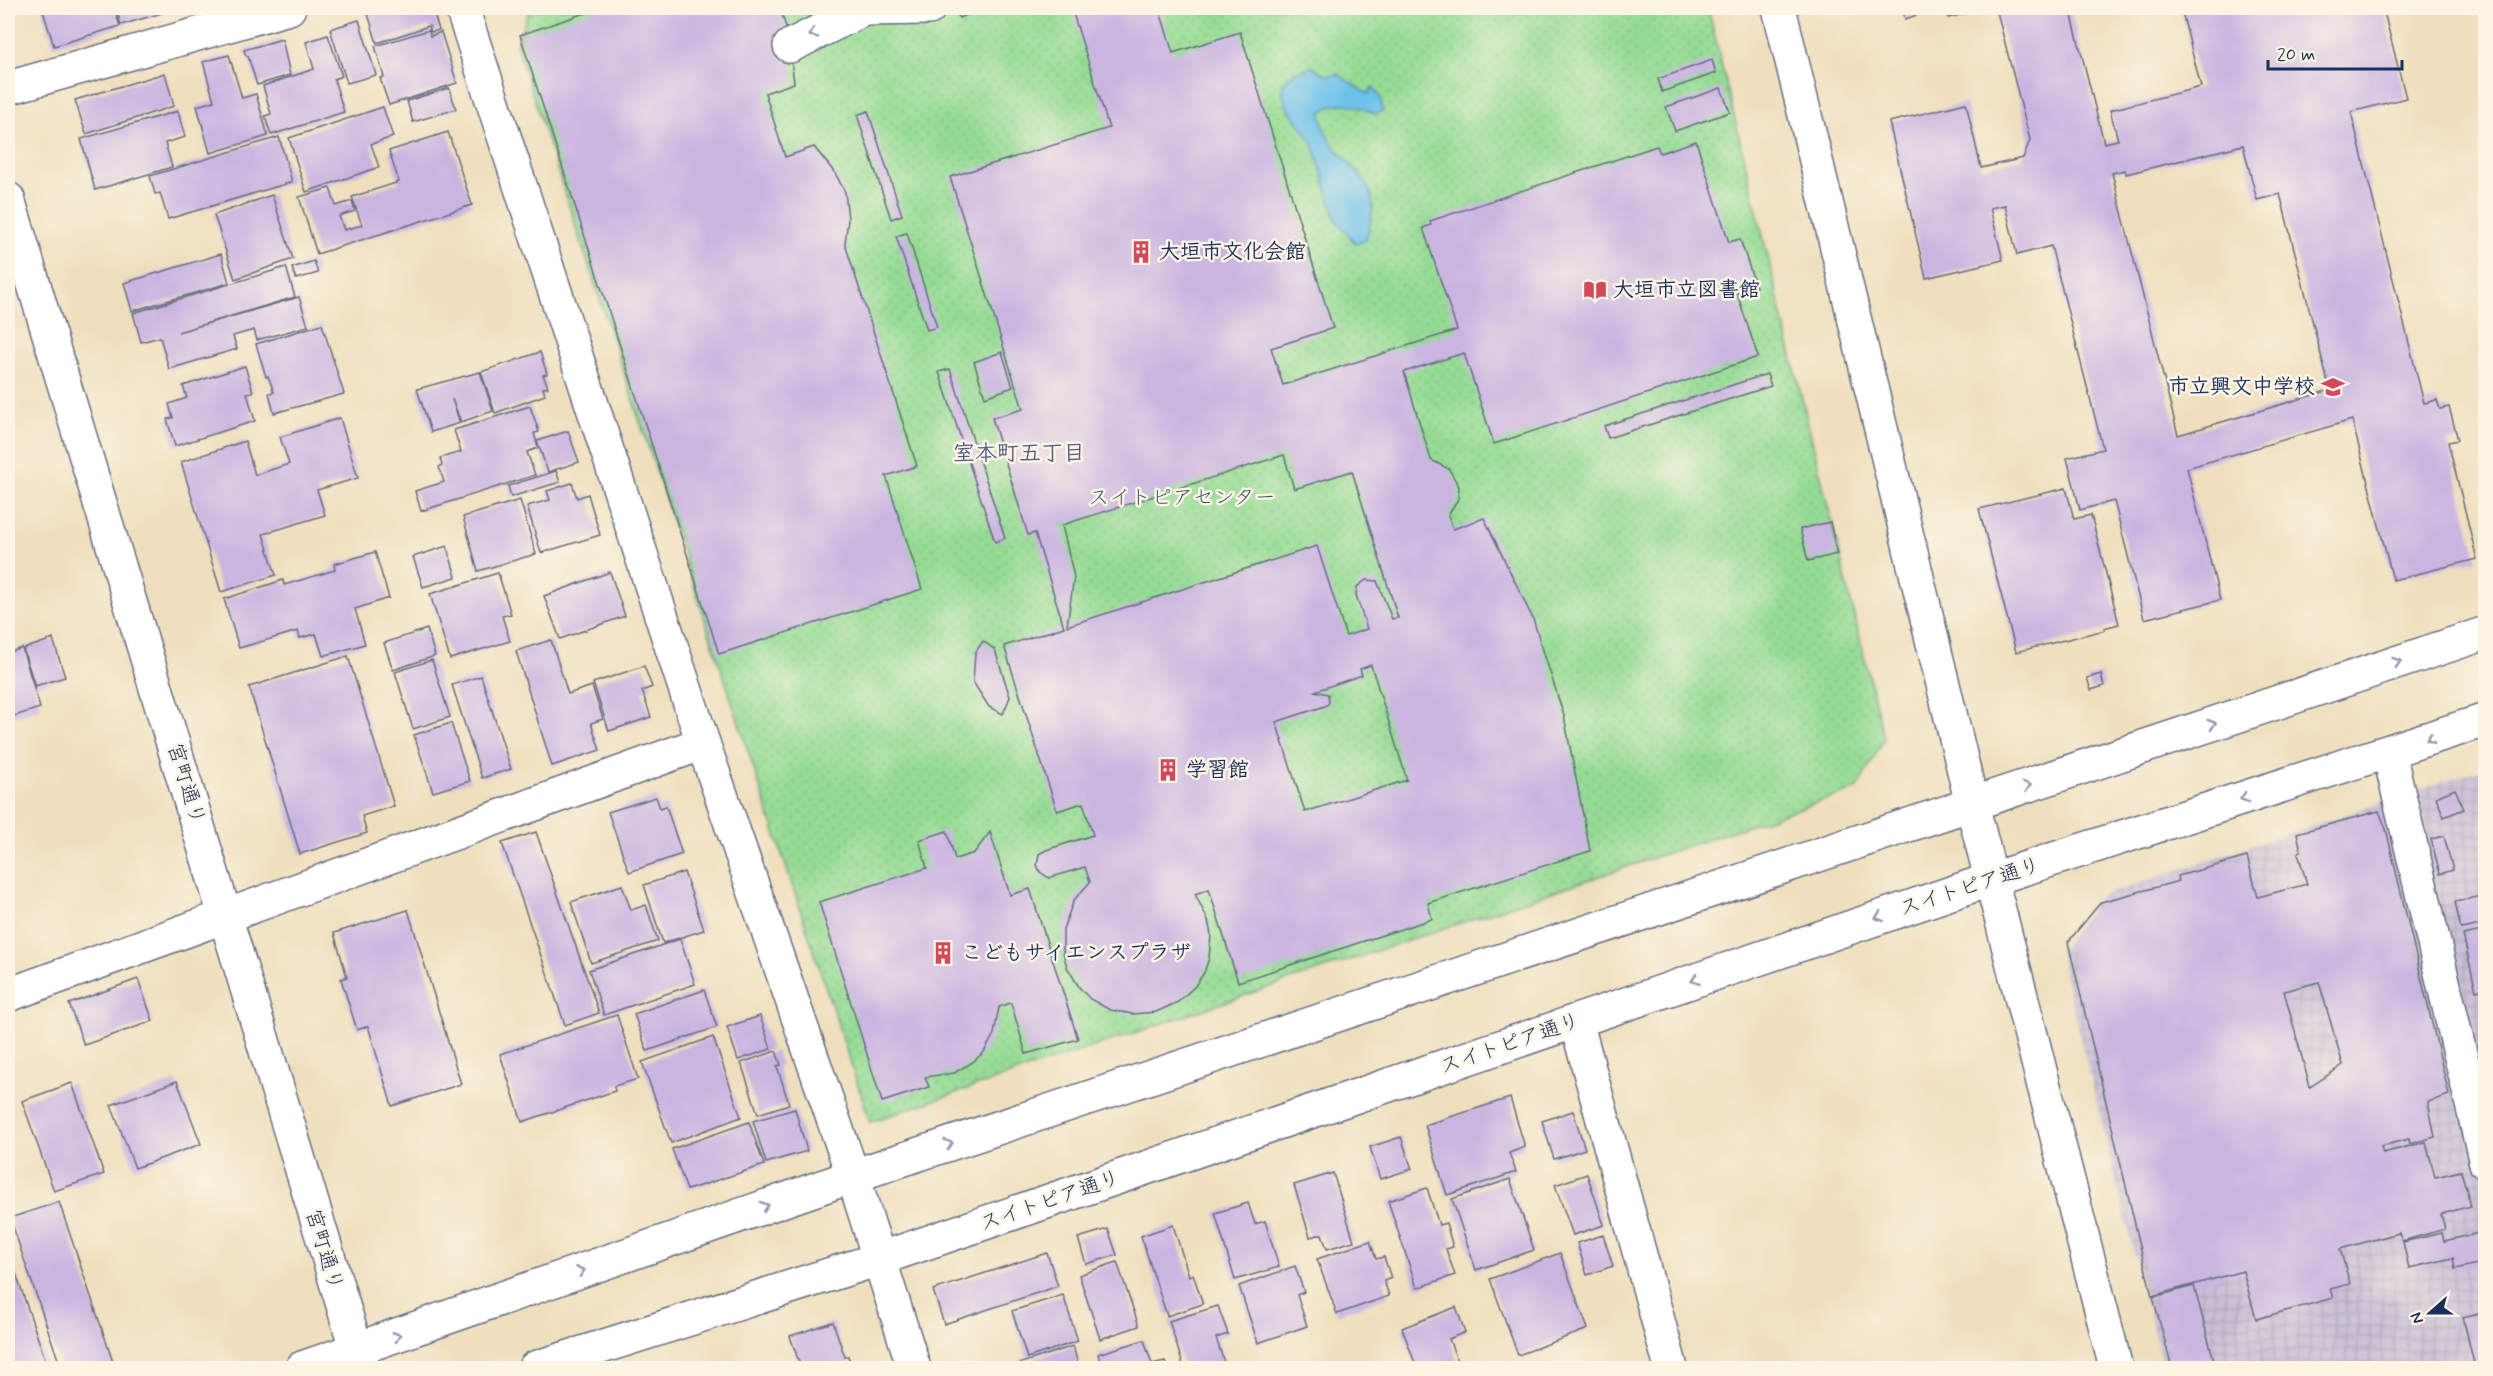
<svg xmlns="http://www.w3.org/2000/svg" width="2493" height="1376" font-family="Mynerve,'Klee One',sans-serif">
<style>
.industrial{fill:url(#industrial-grid)}
.park{fill:url(#park-dots);stroke:#58867a;stroke-width:1.5}
.water{fill:#6dc2ea;stroke:#4478a4;stroke-width:1.5}
.building{fill:#cab5e1;fill-rule:evenodd}
.lines{fill:none;stroke-linecap:round;stroke-linejoin:round}
.minor-casing{stroke:#656d80;stroke-width:36}
.minor{stroke:#fff;stroke-width:33}
.oneway{stroke:#8d97ae}
.labels{text-anchor:middle;dominant-baseline:central;stroke-width:5;stroke-linejoin:round;paint-order:stroke}
.poi-label{font-size:21px;font-weight:bold;fill:#1b2f5e;stroke:#fcf5e5;text-anchor:start}
.park-label{font-size:21px;fill:#3a5a6c;stroke:#fcf5e5}
.street-label{font-size:21px;fill:#1b2f5e;stroke:#fcf5e5}
.neighbourhood-label{font-size:22px;font-weight:bold;fill:#585e8c;stroke:#fcf5e5}
</style>
<defs>
<pattern id="industrial-grid" width="8" height="8" patternUnits="userSpaceOnUse" patternTransform="scale(1.5)"><rect width="8" height="8" fill="#cabfd6"/><path d="M0 4h8M4 0v8" fill="none" stroke="#ada4ba"/></pattern>
<pattern id="park-dots" width="8" height="8" patternUnits="userSpaceOnUse" patternTransform="scale(1.5)"><rect width="8" height="8" fill="#96dc95"/><path d="M2 2h.1M6 6h.1" fill="none" stroke="#81bd83" stroke-width="1.8" stroke-linecap="round"/></pattern>
</defs>
<rect width="100%" height="100%" fill="#fcf5e5"/>
<filter id="ink" filterUnits="userSpaceOnUse"><feTurbulence type="fractalNoise" baseFrequency=".0167" numOctaves="2"/><feDisplacementMap in="SourceGraphic" scale="12" xChannelSelector="R" yChannelSelector="G"/><feConvolveMatrix kernelMatrix="1 2 1 2 8 2 1 2 1" color-interpolation-filters="sRGB"/></filter>
<filter id="wash" filterUnits="userSpaceOnUse"><feTurbulence type="fractalNoise" baseFrequency=".008" numOctaves="4" result="noise"/><feDisplacementMap in="SourceGraphic" scale="24" xChannelSelector="R" yChannelSelector="G"/><feGaussianBlur stdDeviation="1.35" result="paint"/><feColorMatrix in="noise" values="0 0 0 0 0 0 0 0 0 0 0 0 0 0 0 0 0 1.4 0 .05"/><feComposite in="paint" operator="in"/></filter>
<g filter="url(#wash)">
<rect width="100%" height="100%" fill="#efdfbe"/>
<path class="industrial" d="M 2485,768 L 2485,1368 L 2163,1368 L 2059,952 L 2100,896 Z"/>
<path class="park" d="M 547,8 L 1708,8 L 1884,739 L 1857,789 L 870,1122 L 516,44 L 528,13 Z"/>
<path class="water" d="M 1313,67 L 1326,75 L 1338,74 L 1368,94 L 1373,87 L 1380,96 L 1383,111 L 1376,114 C 1356,105 1340,98 1321,112 C 1323,151 1358,161 1371,194 C 1376,208 1369,226 1366,240 L 1356,244 L 1336,220 L 1313,143 L 1285,104 L 1282,85 L 1294,72 Z"/>
<g id="blocks">
<g class="building">
<path d="M 42,8 L 114,8 L 120,26 L 54,46 Z"/>
<path d="M 116,8 L 172,8 L 172,10 L 121,25 Z"/>
<path d="M 388,8 L 432,8 L 439,30 L 431,32 L 429,26 L 377,43 L 368,14 Z"/>
<path d="M 600,8 L 780,8 L 788,34 L 794,83 L 765,93 L 785,157 L 814,147 L 835,173 L 845,192 L 848,219 L 845,244 L 917,466 L 886,476 L 922,589 L 719,654 L 520,35 Z"/>
<path d="M 955,8 L 985,8 L 959,18 Z"/>
<path d="M 1090,8 L 1159,8 L 1173,53 L 1240,32 L 1333,328 L 1271,348 L 1283,385 L 1457,330 L 1423,228 L 1431,225 L 1430,221 L 1657,146 L 1660,153 L 1696,141 L 1729,242 L 1740,239 L 1756,287 L 1737,293 L 1758,357 L 1494,444 L 1464,353 L 1404,372 L 1431,460 L 1449,469 L 1459,487 L 1458,499 L 1448,515 L 1453,529 L 1484,518 L 1533,619 L 1564,716 L 1590,851 L 1428,903 L 1432,919 L 1238,982 L 1209,889 L 1195,894 L 1208,920 L 1211,935 L 1209,958 L 1204,973 L 1195,986 L 1178,1002 L 1156,1012 L 1133,1014 L 1110,1010 L 1090,999 L 1079,987 L 1067,967 L 1063,952 L 1063,929 L 1074,900 L 1090,882 L 1085,867 L 1049,878 L 1040,872 L 1037,865 L 1039,854 L 1046,850 L 1093,835 L 1083,803 L 1057,811 L 1004,646 L 1064,627 L 1035,533 L 1028,535 L 992,418 L 1023,409 L 950,177 L 1109,128 L 1073,13 ZM 1284,455 L 1294,489 L 1352,471 L 1398,618 L 1392,619 L 1377,581 L 1366,580 L 1357,587 L 1356,595 L 1367,629 L 1346,636 L 1317,546 L 1067,626 L 1074,577 L 1062,525 ZM 1371,665 L 1407,780 L 1305,812 L 1276,722 L 1325,706 L 1329,703 L 1328,694 L 1315,691 L 1362,675 L 1360,669 Z"/>
<path d="M 1902,8 L 1918,8 L 1920,14 L 1905,19 Z"/>
<path d="M 1946,8 L 1966,8 L 1968,13 L 1948,18 Z"/>
<path d="M 1996,8 L 2070,8 L 2104,143 L 2118,140 L 2110,110 L 2201,87 L 2181,8 L 2383,8 L 2406,98 L 2351,112 L 2424,403 L 2437,400 L 2440,409 L 2449,407 L 2458,440 L 2448,442 L 2477,559 L 2393,580 L 2352,420 L 2187,468 L 2220,600 L 2144,619 L 2114,501 L 2080,510 L 2067,458 L 2103,449 L 2051,246 L 2017,255 L 2005,205 L 1990,208 L 2003,260 L 1926,278 L 1889,122 L 1966,103 L 1981,168 L 2023,158 L 2030,140 ZM 2243,145 L 2257,200 L 2280,194 L 2330,390 L 2178,435 L 2112,173 L 2125,170 L 2126,174 Z"/>
<path d="M 359,20 L 376,75 L 347,83 L 330,29 Z"/>
<path d="M 429,30 L 430,36 L 441,32 L 457,83 L 389,105 L 380,78 L 384,77 L 375,46 Z"/>
<path d="M 328,35 L 342,76 L 334,79 L 344,112 L 271,135 L 265,116 L 271,114 L 263,86 L 314,69 L 306,42 Z"/>
<path d="M 282,39 L 290,75 L 257,85 L 248,56 L 246,56 L 244,50 Z"/>
<path d="M 229,55 L 242,98 L 256,94 L 268,136 L 210,153 L 197,106 L 214,101 L 203,62 Z"/>
<path d="M 1712,60 L 1716,73 L 1662,92 L 1658,79 Z"/>
<path d="M 165,73 L 174,106 L 86,134 L 75,100 Z"/>
<path d="M 449,88 L 456,109 L 413,122 L 407,101 Z"/>
<path d="M 1721,88 L 1730,112 L 1675,131 L 1666,107 Z"/>
<path d="M 383,107 L 393,137 L 371,144 L 379,167 L 306,192 L 289,138 Z"/>
<path d="M 178,111 L 185,137 L 165,143 L 172,167 L 95,190 L 81,139 Z"/>
<path d="M 868,111 L 902,215 L 891,219 L 857,115 Z"/>
<path d="M 448,132 L 472,205 L 317,254 L 299,197 L 330,188 L 336,206 L 352,201 L 355,211 L 339,216 L 344,230 L 362,225 L 352,197 L 399,182 L 389,151 Z"/>
<path d="M 279,137 L 292,182 L 168,219 L 160,193 L 155,194 L 150,176 Z"/>
<path d="M 272,195 L 293,259 L 235,279 L 214,215 Z"/>
<path d="M 907,233 L 937,327 L 927,330 L 896,236 Z"/>
<path d="M 221,254 L 229,283 L 132,311 L 124,283 Z"/>
<path d="M 314,261 L 318,273 L 296,279 L 292,268 Z"/>
<path d="M 286,267 L 295,297 L 178,332 L 299,297 L 308,326 L 257,340 L 254,330 L 233,336 L 237,349 L 169,369 L 160,337 L 141,342 L 133,313 Z"/>
<path d="M 322,324 L 344,394 L 274,413 L 269,393 L 274,392 L 268,376 L 266,377 L 256,344 Z"/>
<path d="M 540,352 L 547,374 L 543,375 L 548,387 L 543,388 L 545,395 L 495,413 L 481,372 Z"/>
<path d="M 1002,352 L 1013,387 L 985,397 L 974,362 Z"/>
<path d="M 245,366 L 253,392 L 247,393 L 255,421 L 175,446 L 167,419 L 173,418 L 169,404 L 187,398 L 183,386 Z"/>
<path d="M 950,369 L 1005,538 L 995,542 L 939,372 Z"/>
<path d="M 480,372 L 493,411 L 461,422 L 452,399 L 460,423 L 431,432 L 417,389 Z"/>
<path d="M 1767,374 L 1771,386 L 1608,438 L 1604,426 Z"/>
<path d="M 530,406 L 539,432 L 534,433 L 538,448 L 527,452 L 535,475 L 421,511 L 415,491 L 444,482 L 439,467 L 442,465 L 440,458 L 461,452 L 454,430 Z"/>
<path d="M 340,418 L 358,478 L 317,490 L 325,515 L 263,534 L 276,575 L 221,592 L 181,462 L 245,441 L 255,475 L 289,464 L 280,437 Z"/>
<path d="M 568,431 L 579,462 L 548,472 L 537,441 Z"/>
<path d="M 556,471 L 560,482 L 511,497 L 508,486 Z"/>
<path d="M 572,483 L 577,498 L 588,494 L 600,535 L 541,553 L 527,506 L 550,500 L 547,491 Z"/>
<path d="M 2066,488 L 2074,519 L 2091,515 L 2119,624 L 2104,628 L 2105,630 L 2016,652 L 1979,509 Z"/>
<path d="M 520,500 L 536,554 L 478,571 L 463,517 Z"/>
<path d="M 1830,522 L 1837,554 L 1808,561 L 1800,529 Z"/>
<path d="M 447,546 L 456,577 L 423,587 L 413,557 Z"/>
<path d="M 375,552 L 389,598 L 355,609 L 365,644 L 323,656 L 316,634 L 300,638 L 298,631 L 239,648 L 224,599 L 283,580 L 284,585 L 335,570 L 334,564 Z"/>
<path d="M 610,572 L 625,616 L 560,639 L 544,596 Z"/>
<path d="M 498,573 L 511,614 L 502,616 L 510,641 L 450,659 L 430,594 Z"/>
<path d="M 427,629 L 435,656 L 393,670 L 384,643 Z"/>
<path d="M 53,639 L 65,677 L 35,686 L 23,649 Z"/>
<path d="M 551,640 L 568,694 L 592,686 L 603,719 L 591,723 L 600,750 L 552,766 L 516,651 Z"/>
<path d="M 983,641 L 995,650 L 1010,697 L 1003,714 L 989,707 L 973,682 L 975,653 Z"/>
<path d="M 22,648 L 40,708 L 8,718 L 8,653 Z"/>
<path d="M 348,656 L 394,806 L 362,816 L 367,833 L 300,854 L 249,687 Z"/>
<path d="M 432,660 L 450,717 L 413,729 L 395,672 Z"/>
<path d="M 644,666 L 652,687 L 642,691 L 651,717 L 609,731 L 593,683 Z"/>
<path d="M 2101,674 L 2104,686 L 2091,690 L 2087,678 Z"/>
<path d="M 481,676 L 511,769 L 482,778 L 452,685 Z"/>
<path d="M 451,723 L 470,781 L 433,792 L 414,735 Z"/>
<path d="M 2455,789 L 2464,809 L 2444,817 L 2436,797 Z"/>
<path d="M 656,797 L 660,808 L 666,806 L 682,854 L 629,872 L 608,812 Z"/>
<path d="M 2379,811 L 2386,829 L 2449,1095 L 2428,1102 L 2435,1137 L 2410,1144 L 2409,1139 L 2381,1146 L 2383,1153 L 2426,1142 L 2435,1177 L 2461,1171 L 2471,1206 L 2441,1214 L 2445,1229 L 2402,1241 L 2399,1233 L 2340,1249 L 2350,1284 L 2330,1289 L 2333,1298 L 2256,1319 L 2243,1271 L 2152,1296 L 2068,942 L 2101,902 L 2179,881 L 2178,876 L 2247,857 L 2258,897 L 2307,884 L 2298,853 L 2301,851 L 2297,833 ZM 2319,982 L 2343,1065 L 2310,1087 L 2284,991 Z"/>
<path d="M 947,831 L 955,859 L 974,853 L 990,832 L 1010,895 L 1030,889 L 1078,1039 L 1026,1054 L 1011,1003 L 999,1007 L 994,1034 L 984,1052 L 973,1062 L 954,1073 L 925,1077 L 929,1087 L 882,1102 L 819,902 L 927,868 L 919,840 Z"/>
<path d="M 536,832 L 599,1013 L 565,1025 L 502,843 Z"/>
<path d="M 2444,836 L 2453,870 L 2440,874 L 2431,839 Z"/>
<path d="M 684,872 L 704,930 L 663,943 L 644,885 Z"/>
<path d="M 622,885 L 631,910 L 646,905 L 658,941 L 591,963 L 571,902 Z"/>
<path d="M 2486,895 L 2486,924 L 2461,929 L 2455,902 Z"/>
<path d="M 408,910 L 461,1084 L 392,1106 L 368,1026 L 357,1030 L 341,979 L 347,977 L 334,933 Z"/>
<path d="M 2486,930 L 2486,989 L 2476,991 L 2463,935 Z"/>
<path d="M 680,939 L 695,984 L 604,1015 L 589,970 Z"/>
<path d="M 138,979 L 153,1021 L 84,1045 L 69,1004 Z"/>
<path d="M 704,990 L 717,1027 L 647,1051 L 634,1014 Z"/>
<path d="M 617,1015 L 638,1079 L 614,1086 L 615,1091 L 522,1122 L 500,1054 Z"/>
<path d="M 760,1016 L 771,1049 L 738,1060 L 727,1027 Z"/>
<path d="M 713,1037 L 741,1117 L 671,1143 L 642,1062 Z"/>
<path d="M 776,1051 L 781,1065 L 777,1066 L 789,1104 L 758,1114 L 741,1063 Z"/>
<path d="M 177,1081 L 201,1144 L 135,1168 L 111,1105 Z"/>
<path d="M 72,1083 L 104,1174 L 54,1191 L 22,1101 Z"/>
<path d="M 1510,1098 L 1525,1147 L 1509,1153 L 1516,1172 L 1447,1195 L 1425,1125 Z"/>
<path d="M 795,1109 L 807,1151 L 766,1163 L 753,1121 Z"/>
<path d="M 1573,1111 L 1585,1149 L 1554,1159 L 1542,1121 Z"/>
<path d="M 749,1122 L 764,1165 L 687,1190 L 672,1149 Z"/>
<path d="M 1401,1137 L 1412,1169 L 1380,1179 L 1370,1147 Z"/>
<path d="M 1333,1173 L 1354,1241 L 1327,1249 L 1322,1234 L 1310,1237 L 1294,1185 Z"/>
<path d="M 1587,1174 L 1604,1225 L 1573,1235 L 1555,1185 Z"/>
<path d="M 1510,1179 L 1534,1250 L 1476,1270 L 1452,1199 Z"/>
<path d="M 1427,1188 L 1439,1225 L 1446,1223 L 1453,1247 L 1446,1249 L 1455,1275 L 1417,1288 L 1388,1201 Z"/>
<path d="M 59,1202 L 115,1368 L 61,1368 L 10,1218 Z"/>
<path d="M 1248,1203 L 1255,1224 L 1265,1221 L 1279,1267 L 1235,1280 L 1215,1213 Z"/>
<path d="M 1173,1225 L 1189,1276 L 1193,1274 L 1203,1304 L 1167,1316 L 1141,1236 Z"/>
<path d="M 1108,1229 L 1117,1255 L 1086,1264 L 1078,1238 Z"/>
<path d="M 2442,1233 L 2444,1241 L 2479,1233 L 2486,1262 L 2455,1269 L 2453,1258 L 2409,1268 L 2403,1242 Z"/>
<path d="M 1603,1235 L 1613,1266 L 1587,1275 L 1577,1243 Z"/>
<path d="M 1370,1241 L 1376,1259 L 1384,1257 L 1391,1278 L 1384,1281 L 1389,1296 L 1337,1314 L 1317,1259 Z"/>
<path d="M 1047,1253 L 1058,1286 L 944,1324 L 933,1290 Z"/>
<path d="M 1560,1253 L 1588,1329 L 1518,1355 L 1490,1279 Z"/>
<path d="M 10,1256 L 48,1368 L 8,1368 L 8,1257 Z"/>
<path d="M 1117,1262 L 1139,1326 L 1100,1339 L 1079,1275 Z"/>
<path d="M 1295,1266 L 1304,1292 L 1297,1295 L 1307,1326 L 1258,1343 L 1239,1286 Z"/>
<path d="M 2194,1286 L 2216,1368 L 2172,1368 L 2153,1297 Z"/>
<path d="M 1063,1295 L 1078,1341 L 1027,1358 L 1012,1311 Z"/>
<path d="M 1218,1306 L 1228,1334 L 1216,1338 L 1226,1368 L 1196,1368 L 1195,1365 L 1184,1368 L 1169,1321 Z"/>
<path d="M 1456,1307 L 1465,1332 L 1449,1339 L 1460,1368 L 1401,1368 L 1415,1363 L 1402,1328 Z"/>
<path d="M 2486,1311 L 2486,1368 L 2475,1368 L 2463,1317 Z"/>
<path d="M 833,1322 L 845,1357 L 848,1356 L 852,1368 L 801,1368 L 790,1336 Z"/>
<path d="M 1144,1340 L 1152,1364 L 1165,1361 L 1167,1368 L 1102,1368 L 1098,1354 Z"/>
<path d="M 1073,1346 L 1079,1368 L 1006,1368 Z"/>
</g>
</g>
</g>
<g filter="url(#ink)">
<use href="#blocks" fill-opacity="0" stroke="#656d80" stroke-width="1.5"/>
<g class="lines">
<g class="minor-casing">
<g id="minor">
<path d="M 462,8 L 703,743 L 853,1176 L 914,1368"/>
<path d="M 1779,8 L 1972,804 L 2116,1368"/>
<path d="M 790,46 L 864,9 L 929,8"/>
<path d="M 8,88 L 289,8"/>
<path d="M 8,199 L 362,1368"/>
<path d="M 2389,753 L 2486,1163"/>
<path d="M 8,995 L 703,743"/>
<path d="M 1576,1021 L 1671,1368"/>
<path d="M 302,1368 L 853,1176 L 2486,633"/>
<path d="M 535,1368 L 879,1259 L 1992,879 L 2486,720"/>
</g>
</g>
<use href="#minor" class="minor"/>
</g>
<defs><path id="oneway-chevron" d="M-2-3.5L2.5 0L-2 3.5" fill="none" stroke-width="1.6" stroke-linecap="round" stroke-linejoin="round" transform="scale(1.5)"/></defs>
<g class="oneway">
<use href="#oneway-chevron" transform="translate(813 34) rotate(154)"/>
<use href="#oneway-chevron" transform="translate(2397 662) rotate(-18)"/>
<use href="#oneway-chevron" transform="translate(2212 724) rotate(-18)"/>
<use href="#oneway-chevron" transform="translate(2430 739) rotate(161)"/>
<use href="#oneway-chevron" transform="translate(2027 786) rotate(-18)"/>
<use href="#oneway-chevron" transform="translate(2244 798) rotate(162)"/>
<use href="#oneway-chevron" transform="translate(1879 917) rotate(161)"/>
<use href="#oneway-chevron" transform="translate(1695 980) rotate(161)"/>
<use href="#oneway-chevron" transform="translate(949 1144) rotate(-18)"/>
<use href="#oneway-chevron" transform="translate(765 1206) rotate(-19)"/>
<use href="#oneway-chevron" transform="translate(581 1271) rotate(-19)"/>
<use href="#oneway-chevron" transform="translate(397 1336) rotate(-19)"/>
</g>
</g>
<defs>
<g id="building-bare" transform="scale(1.8)"><path d="M-4-6H4V6H1V3H-1V6H-4ZM-2.5-4.3h1.7v1.8h-1.7ZM.8-4.3h1.7v1.8H.8ZM-2.5-1h1.7V.8h-1.7ZM.8-1h1.7V.8H.8Z" fill="#d1495b" stroke="#fcf5e5" stroke-width="2.5" paint-order="stroke"/></g>
<g id="library-bare" transform="scale(1.8)"><path d="M-6-4Q-3-5.5-.7-3.5V5Q-3 3-6 4ZM6-4Q3-5.5 .7-3.5V5Q3 3 6 4Z" fill="#d1495b" stroke="#fcf5e5" stroke-width="2.5" paint-order="stroke"/></g>
<g id="school-bare" transform="scale(1.8)"><path d="M0-5L7-2L0 1L-7-2ZM-4 1L0 2.5L4 1V4Q0 6-4 4Z" fill="#d1495b" stroke="#fcf5e5" stroke-width="2.5" paint-order="stroke"/></g>
</defs>
<g fill-rule="evenodd">
<use href="#building-bare" x="1141" y="252"/>
<use href="#library-bare" x="1595" y="290"/>
<use href="#school-bare" x="2333" y="387"/>
<use href="#building-bare" x="1168" y="770"/>
<use href="#building-bare" x="943" y="953"/>
</g>
<g class="labels">
<g class="poi-label">
<text x="1159" y="252">大垣市文化会館</text>
<text x="1613" y="290">大垣市立図書館</text>
<text x="2315" y="387" text-anchor="end">市立興文中学校</text>
<text x="1186" y="770">学習館</text>
<text x="961" y="953">こどもサイエンスプラザ</text>
</g>
<g class="park-label">
<text x="1182" y="498">スイトピアセンター</text>
</g>
<g class="street-label">
<text transform="translate(186 784) rotate(73)">宮町通り</text>
<text transform="translate(1970 887) rotate(-18)">スイトピア通り</text>
<text transform="translate(1510 1044) rotate(-19)">スイトピア通り</text>
<text transform="translate(1050 1201) rotate(-19)">スイトピア通り</text>
<text transform="translate(324 1250) rotate(73)">宮町通り</text>
</g>
<g class="neighbourhood-label">
<text x="1019" y="454">室本町五丁目</text>
</g>
</g>
<rect width="2493" height="1376" fill="none" stroke="#fcf5e5" stroke-width="30"/>
<g transform="translate(2430 1313) rotate(249)" stroke="#fcf5e5" stroke-width="4.5" paint-order="stroke">
<path d="M0-4.5L10 22L0 15L-10 22Z" fill="#1b2f5e"/>
<text y="-9" font-size="16" font-weight="bold" text-anchor="middle" fill="#1b2f5e">N</text>
</g>
<path d="M2268 60v9h134v-9" fill="none" stroke="#1b2f5e" stroke-width="3"/>
<text x="2277" y="60" font-size="18" fill="#1b2f5e" stroke="#fcf5e5" stroke-width="4.5" paint-order="stroke">20 m</text>
</svg>
